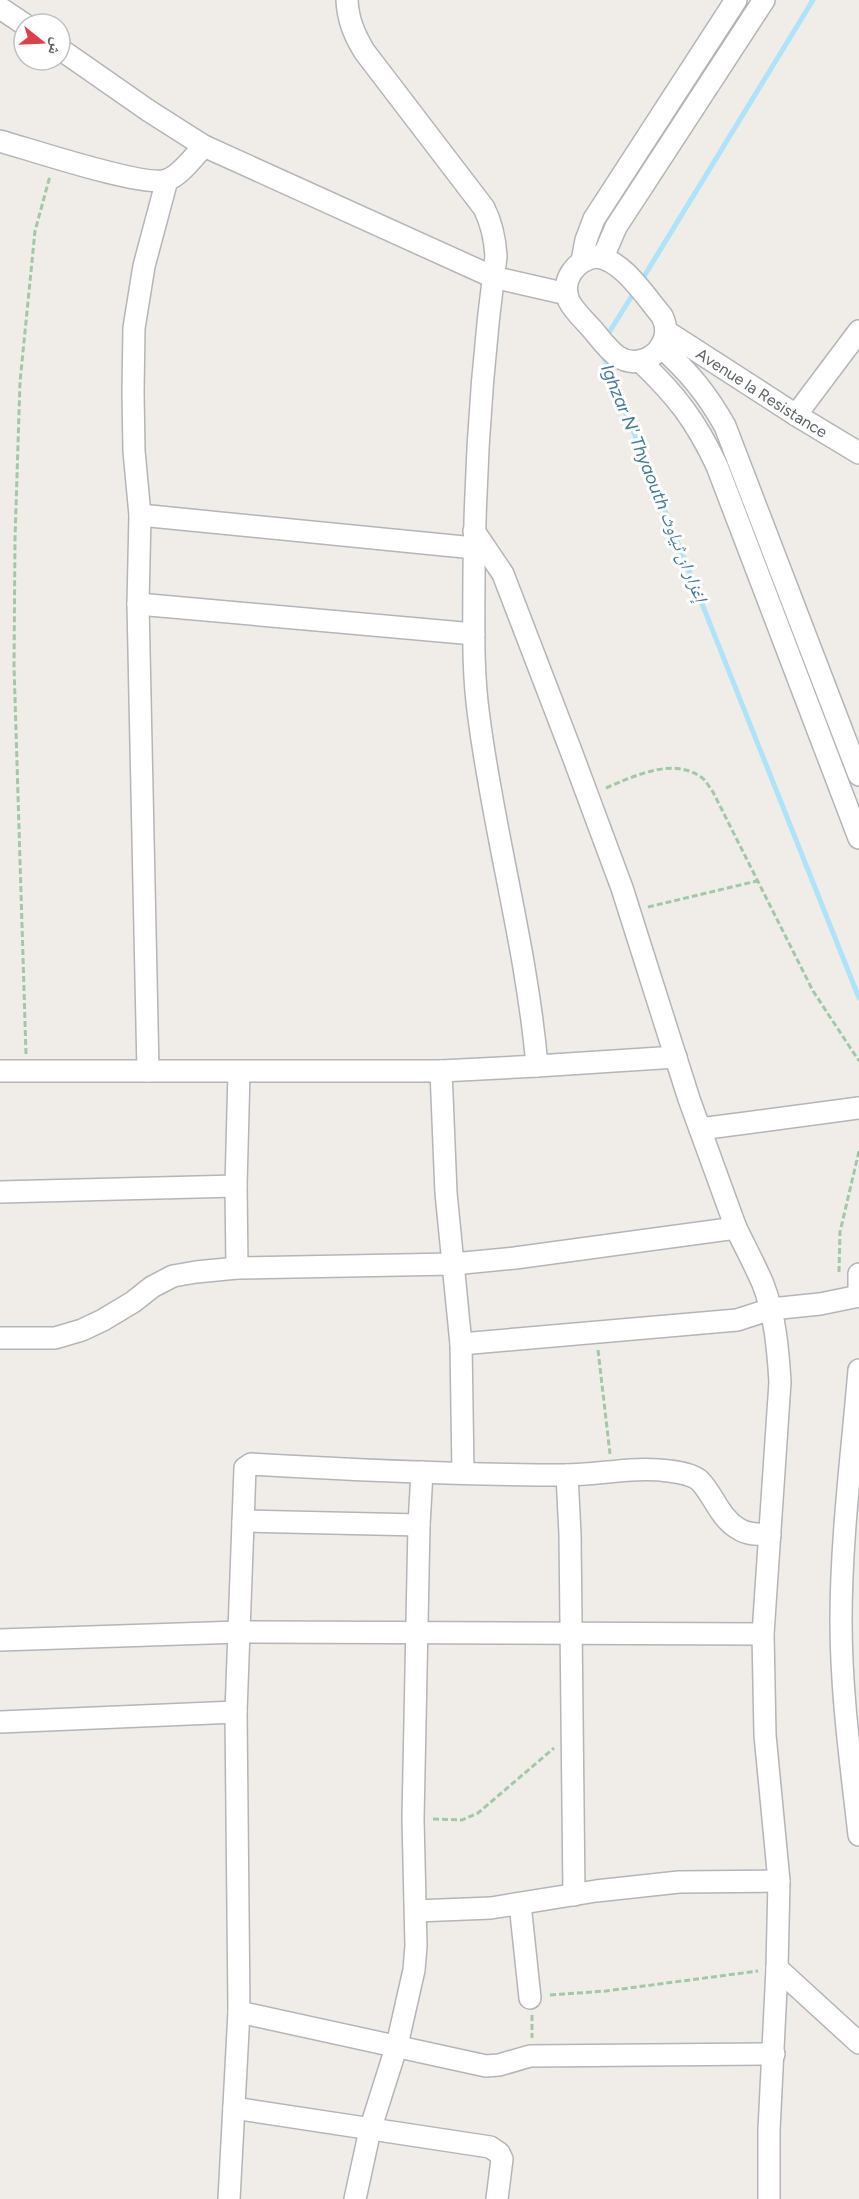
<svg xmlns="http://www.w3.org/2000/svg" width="859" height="2199" font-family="Figtree,'Noto Naskh Arabic',sans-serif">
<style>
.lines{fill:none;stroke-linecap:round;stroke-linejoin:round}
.stream{stroke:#aee3f9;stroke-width:5}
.minor-casing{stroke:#b3b5b9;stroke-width:24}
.path{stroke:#a1c8a7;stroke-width:3;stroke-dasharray:6 3;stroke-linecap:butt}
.minor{stroke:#fff;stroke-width:21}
.labels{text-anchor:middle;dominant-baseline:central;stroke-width:6;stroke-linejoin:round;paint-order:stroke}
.street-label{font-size:16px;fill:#5f6367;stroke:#fff}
.water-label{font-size:18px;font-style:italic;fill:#447a9a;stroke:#fff}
</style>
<rect width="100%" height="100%" fill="#f0ede8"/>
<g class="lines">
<g class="stream">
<path d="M 640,283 L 813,0"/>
<path d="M 605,339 L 635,291"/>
<path d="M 603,355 L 859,998"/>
</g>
<g class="minor-casing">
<g id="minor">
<path d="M 347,0 C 348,20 354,34 364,51 L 484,208 C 492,224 495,239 496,256 C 482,361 475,467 474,573 C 474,621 472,670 479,718 C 494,834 527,949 537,1066 L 441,1071 L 446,1193 L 461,1344 L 737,1320 L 771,1309 L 820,1304 L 859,1296"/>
<path d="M 0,8 L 24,24"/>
<path d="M 60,49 L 149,111 L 204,146 L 493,277 L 567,294"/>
<path d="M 0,141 C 29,149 145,188 167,180 C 181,175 194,156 204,146"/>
<path d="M 596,257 C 622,259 645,296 662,316 C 667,326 667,337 661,346 C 657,353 650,358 643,360 C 619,368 606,345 592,329 C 585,321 574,311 569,301 C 560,280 576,260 596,257 Z"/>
<path d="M 603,257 L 616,227 L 764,0"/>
<path d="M 582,261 L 586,240 L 594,219 L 736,0"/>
<path id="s1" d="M 666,331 L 796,415 L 859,453"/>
<path d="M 661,347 C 689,372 707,394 725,426 L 859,775"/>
<path d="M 640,361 C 676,395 696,421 717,466 L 859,838"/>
<path d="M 796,415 L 859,331"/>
<path d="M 140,515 L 474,548"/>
<path d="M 138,604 L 474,634"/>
<path d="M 537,1066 L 676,1057"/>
<path d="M 0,1071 L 441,1071"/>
<path d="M 148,1071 L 138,604 L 140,515 L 134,451 L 133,392 L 134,328 L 144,266 L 167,180"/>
<path d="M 700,1129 L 859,1108"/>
<path d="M 0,1192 L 236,1186"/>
<path d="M 736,1228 C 745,1247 755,1265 763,1284 C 775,1315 778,1349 780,1382 L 763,1634 L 765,1735 L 779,1881 L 777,1968 L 859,2043"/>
<path d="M 237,1268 L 236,1186 L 239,1072"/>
<path d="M 859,1274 L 859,1292"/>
<path d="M 0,1338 L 55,1338 L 82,1330 L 103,1320 L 133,1302 L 152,1287 L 173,1276 L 196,1272 L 237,1268 L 453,1264 L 515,1258 L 736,1228 L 689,1099 L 622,888 L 571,751 L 503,574 L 474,531"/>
<path d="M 461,1344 L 463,1473"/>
<path d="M 859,1370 C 852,1454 841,1538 841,1621 C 841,1693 851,1764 859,1835"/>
<path d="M 567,1475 L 570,1534 L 574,1895"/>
<path d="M 243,1521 L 419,1525"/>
<path d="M 0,1640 L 239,1632 L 763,1634"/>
<path d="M 0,1722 L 236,1712"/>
<path d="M 520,1904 L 530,1998"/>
<path d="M 416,1911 L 491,1908 L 596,1891 L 679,1882 L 779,1881"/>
<path d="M 239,2012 L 486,2066 L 499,2065 L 530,2056 L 774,2054"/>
<path d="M 234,2108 L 490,2147 L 499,2153 L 502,2159 L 497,2199"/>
<path d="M 229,2199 L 239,2012 L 236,1712 L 245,1468 L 251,1464 C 355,1470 460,1475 564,1475 C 599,1475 634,1466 669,1471 C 678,1472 691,1474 699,1480 C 714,1495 720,1519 739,1529 C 748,1535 759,1534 770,1535"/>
<path d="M 355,2199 L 370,2130 L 397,2045 L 414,1970 L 416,1946 L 413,1819 L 419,1525 L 422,1472"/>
<path d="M 769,2199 L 769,2130 L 777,1968"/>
</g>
</g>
<g class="path">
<path d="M 606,788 C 634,776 673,757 701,777 C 706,780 709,787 713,792 L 813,991 L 859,1061"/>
<path d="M 648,907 L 757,881"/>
<path d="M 26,1054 L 14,666 L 15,539 L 20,382 L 35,231 L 50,176"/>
<path d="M 839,1272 L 840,1232 L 859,1151"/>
<path d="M 598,1350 L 610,1454"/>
<path d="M 433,1819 L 462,1820 L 478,1813 L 554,1748"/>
<path d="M 550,1995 L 606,1991 L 758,1971"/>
<path d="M 532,2015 L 532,2038"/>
</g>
<use href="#minor" class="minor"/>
</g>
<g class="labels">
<g class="street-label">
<text stroke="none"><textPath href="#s1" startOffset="114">Avenue la Resistance</textPath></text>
</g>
<g class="water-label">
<text transform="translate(654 483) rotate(68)">Ighzar N' Thyaouth إغزار ان ثياوث</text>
</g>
</g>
<g transform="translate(42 42) rotate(108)"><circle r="28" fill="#ffffff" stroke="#bfc1c2" stroke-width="1.5"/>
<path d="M0-4.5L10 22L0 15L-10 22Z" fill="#de4049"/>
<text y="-9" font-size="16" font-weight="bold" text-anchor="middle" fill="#5f6367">ش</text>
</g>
</svg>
